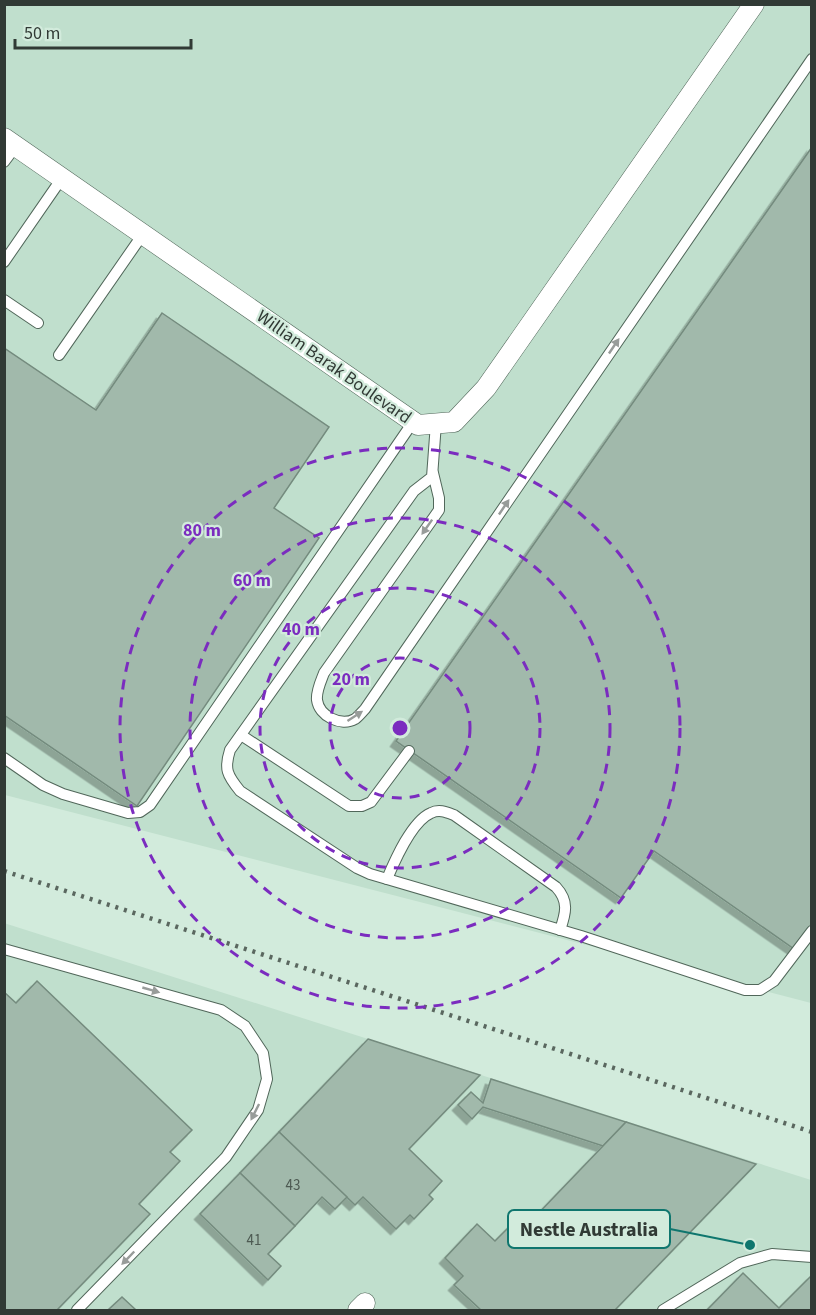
<svg xmlns="http://www.w3.org/2000/svg" width="816" height="1315" font-family="'Source Sans 3',sans-serif">
<style>
.built{fill:#c0dfcd}
.building{fill:#a1b9ab;stroke:#748b7e;stroke-width:1.5;filter:url(#shadow)}
.lines{fill:none;stroke-linecap:round;stroke-linejoin:round}
.service-casing{stroke:#51675a;stroke-width:12}
.minor-casing{stroke:#51675a;stroke-width:21}
.service{stroke:#fff;stroke-width:10}
.minor{stroke:#fff;stroke-width:20}
.rail{stroke:#5a675f;stroke-width:4.5;stroke-dasharray:3 6;stroke-linecap:butt}
.oneway{fill:#989c9a}
.ring{fill:none;stroke:#7b2cbf;stroke-width:3;stroke-dasharray:10 8}
.labels{text-anchor:middle;dominant-baseline:central;stroke-width:4.5;stroke-linejoin:round;paint-order:stroke}
.number-label{font-size:15px;fill:#4d5a52}
.street-label{font-size:18px;fill:#313a35;stroke:#d2ebdc}
.centre{fill:#7b2cbf;stroke:#d2ebdc;stroke-width:3}
.ring-label{font-size:18px;text-anchor:middle;font-weight:bold;fill:#7b2cbf;stroke:#d2ebdc;stroke-width:4.5;stroke-linejoin:round;paint-order:stroke}
.leader{fill:none;stroke:#0f766e;stroke-width:2}
.callout-dot{fill:#0f766e;stroke:#d2ebdc;stroke-width:2}
.callout{fill:#d2ebdc;stroke:#0f766e;stroke-width:2}
.callout-label{font-size:20px;text-anchor:middle;font-weight:bold;fill:#313a35}
</style>
<defs>
<filter id="shadow"><feDropShadow dx="-5.5" dy="5.5" stdDeviation="0" flood-color="#0004"/></filter>
</defs>
<rect width="100%" height="100%" fill="#d2ebdc"/>
<g class="built">
<path d="M 4,5 L 811,5 L 811,1003 L 5,795 Z"/>
<path d="M 4,923 L 811,1180 L 811,1310 L 5,1310 Z"/>
</g>
<g class="building">
<path d="M 812,147 L 812,930 L 797,951 L 654,851 L 621,898 L 396,741 Z"/>
<path d="M 162,313 L 329,427 L 274,508 L 319,538 L 137,806 L 4,715 L 4,348 L 96,410 Z"/>
<path d="M 37,981 L 192,1130 L 170,1152 L 180,1161 L 139,1204 L 150,1214 L 57,1310 L 4,1310 L 4,992 L 16,1003 Z"/>
<path d="M 368,1039 L 480,1075 L 409,1149 L 442,1181 L 429,1195 L 433,1199 L 414,1219 L 410,1215 L 396,1229 L 363,1197 L 355,1205 L 279,1132 Z"/>
<path d="M 491,1079 L 626,1122 L 603,1146 L 483,1107 L 472,1119 L 458,1105 L 471,1092 L 483,1103 Z"/>
<path d="M 626,1122 L 756,1164 L 615,1310 L 481,1310 L 454,1285 L 463,1276 L 445,1258 L 477,1224 L 495,1241 L 524,1212 L 532,1220 Z"/>
<path d="M 279,1132 L 347,1197 L 335,1209 L 322,1197 L 295,1226 L 240,1173 Z"/>
<path d="M 240,1173 L 295,1226 L 268,1254 L 281,1266 L 268,1280 L 200,1214 Z"/>
<path d="M 743,1273 L 779,1308 L 812,1275 L 812,1310 L 707,1310 Z"/>
<path d="M 122,1297 L 136,1310 L 108,1310 Z"/>
</g>
<g class="lines">
<g class="service-casing">
<g id="service">
<path d="M 4,162 L 16,146"/>
<path d="M 4,262 L 62,178"/>
<path d="M 4,300 L 38,323"/>
<path d="M 59,355 L 143,234"/>
<path d="M 436,423 L 432,477 L 414,491 L 230,750 C 224,769 227,775 240,791 L 357,868 L 370,874 L 581,936 L 745,990 L 760,990 L 774,981 L 812,931"/>
<path d="M 433,473 L 439,498 L 439,510 L 324,673 C 321,681 316,691 317,700 C 319,716 341,727 355,719 C 358,717 362,712 365,709 L 812,59"/>
<path d="M 241,735 L 349,806 L 362,806 L 371,802 L 409,751"/>
<path d="M 4,758 L 43,785 L 63,794 L 128,813 L 140,812 L 150,805 L 413,422"/>
<path d="M 387,879 C 395,860 412,821 431,813 C 439,809 446,812 454,815 L 556,887 C 569,901 566,913 560,930"/>
<path d="M 4,949 L 221,1010 L 245,1026 L 263,1053 L 267,1079 L 258,1110 L 226,1157 L 77,1310"/>
<path d="M 663,1310 L 740,1263 L 772,1254 L 812,1257"/>
</g>
</g>
<g class="minor-casing">
<g id="minor">
<path d="M 4,138 L 418,425 L 454,422 L 486,388 L 754,4"/>
<path d="M 358,1310 L 365,1303"/>
</g>
</g>
<use href="#service" class="service"/>
<use href="#minor" class="minor"/>
<path class="rail" d="M 4,871 L 812,1132"/>
</g>
<defs><path id="oneway-solid" d="M-6-.8H1V-3.2L6.5 0L1 3.2V.8H-6Z" transform="scale(1.5)"/></defs>
<g class="oneway">
<use href="#oneway-solid" transform="translate(614 346) rotate(-56)"/>
<use href="#oneway-solid" transform="translate(504 507) rotate(-56)"/>
<use href="#oneway-solid" transform="translate(427 527) rotate(125)"/>
<use href="#oneway-solid" transform="translate(355 716) rotate(-33)"/>
<use href="#oneway-solid" transform="translate(151 990) rotate(16)"/>
<use href="#oneway-solid" transform="translate(255 1112) rotate(117)"/>
<use href="#oneway-solid" transform="translate(128 1258) rotate(134)"/>
</g>
<g class="ring">
<circle cx="400" cy="728" r="70"/>
<circle cx="400" cy="728" r="140"/>
<circle cx="400" cy="728" r="210"/>
<circle cx="400" cy="728" r="280"/>
</g>
<g class="labels">
<g class="number-label">
<text x="293" y="1185">43</text>
<text x="254" y="1240">41</text>
</g>
<g class="street-label">
<text transform="translate(334 367) rotate(35)">William Barak Boulevard</text>
</g>
</g>
<circle cx="400" cy="728" r="9" class="centre"/>
<g class="ring-label">
<text x="202" y="536">80 m</text>
<text x="252" y="586">60 m</text>
<text x="301" y="635">40 m</text>
<text x="351" y="685">20 m</text>
</g>
<path class="leader" d="M750 1245L670 1229"/>
<circle class="callout-dot" cx="750" cy="1245" r="6"/>
<rect class="callout" x="508" y="1210" width="162" height="38" rx="6"/>
<g class="callout-label">
<text x="589" y="1236">Nestle Australia</text>
</g>
<rect width="816" height="1315" fill="none" stroke="#313a35" stroke-width="12"/>
<path d="M15 39v9h176v-9" fill="none" stroke="#313a35" stroke-width="3"/>
<text x="24" y="39" font-size="18" fill="#313a35" stroke="#d2ebdc" stroke-width="4.5" paint-order="stroke">50 m</text>
</svg>
